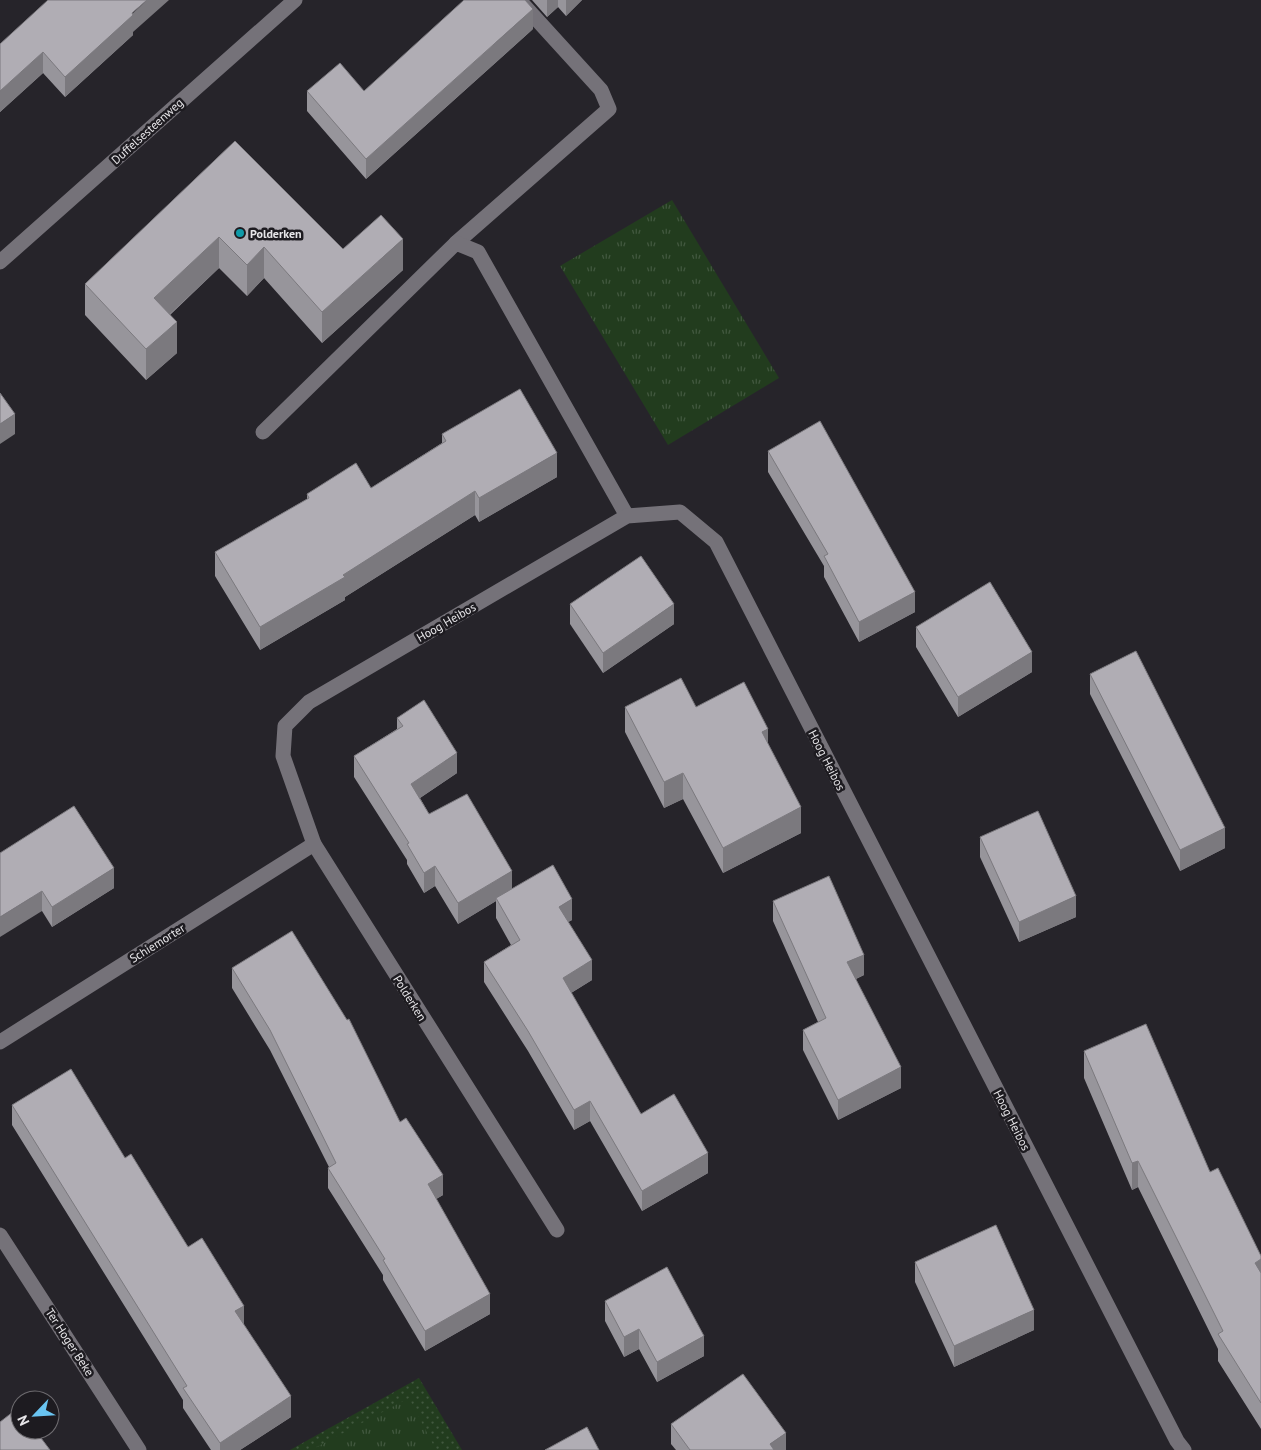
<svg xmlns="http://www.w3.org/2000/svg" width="1261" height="1450" font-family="'PT Sans',sans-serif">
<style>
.grass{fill:url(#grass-dots)}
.park{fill:url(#park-tufts)}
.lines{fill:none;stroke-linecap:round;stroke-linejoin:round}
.minor{stroke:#757279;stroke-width:15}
.wall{fill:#97959b}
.shaded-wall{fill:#7b797e}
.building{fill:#b0adb4;stroke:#7b797e}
.culture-dot{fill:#0f9aa8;stroke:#1d1b20;stroke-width:2}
.labels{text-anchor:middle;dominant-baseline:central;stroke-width:5;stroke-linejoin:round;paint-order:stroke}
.street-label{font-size:12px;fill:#e7e6e9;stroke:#1d1b20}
.poi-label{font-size:12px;font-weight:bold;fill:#e7e6e9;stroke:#1d1b20;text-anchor:start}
</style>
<defs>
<pattern id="grass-dots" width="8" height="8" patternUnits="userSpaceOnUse" patternTransform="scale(1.25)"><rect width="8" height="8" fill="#223c1e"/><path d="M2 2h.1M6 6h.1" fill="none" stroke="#42583f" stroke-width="1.8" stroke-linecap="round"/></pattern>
<pattern id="park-tufts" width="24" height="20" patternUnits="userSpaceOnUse" patternTransform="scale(1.25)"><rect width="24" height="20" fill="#223c1e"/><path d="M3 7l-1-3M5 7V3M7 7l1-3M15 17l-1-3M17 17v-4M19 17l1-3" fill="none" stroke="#42583f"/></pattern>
</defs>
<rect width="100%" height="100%" fill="#26242a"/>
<path class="grass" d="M 419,1378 L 462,1450 L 290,1450 Z"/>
<g class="park">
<path d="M 672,200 L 779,378 L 668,445 L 560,266 Z"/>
<path d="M 409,1398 L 436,1450 L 311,1450 Z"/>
</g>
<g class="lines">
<g class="minor">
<path d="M 456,243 L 609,109 L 601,90 L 519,0"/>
<path d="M 0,262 L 295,0"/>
<path d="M 263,432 L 456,243 L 478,252 L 627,516"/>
<path d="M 0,1042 L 314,844"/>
<path d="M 557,1230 L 314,844 L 283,756 L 285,726 L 309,702 L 627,516 L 680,512 L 716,542 L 1177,1441 L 1184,1450"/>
<path d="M 0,1235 L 139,1450"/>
</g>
</g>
<g class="wall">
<path d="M 532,0 L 582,0 L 566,16 L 558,7 L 547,17 Z"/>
<path d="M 533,29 L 366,179 L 307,111 L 307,91 L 364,91 Z"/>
<path d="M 133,32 L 133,35 L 65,97 L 43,73 L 0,112 L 0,44 Z"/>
<path d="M 235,141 L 343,249 L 403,270 L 322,343 L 264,278 L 247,296 L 219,268 L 170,315 L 177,353 L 146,380 L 85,315 L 85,284 Z"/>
<path d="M 442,434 L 557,477 L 479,522 L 475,515 L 345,597 L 345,600 L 260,650 L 215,576 L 215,552 L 307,499 L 307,494 L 371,488 L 442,443 Z"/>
<path d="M 768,451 L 915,612 L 859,642 L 824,577 L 824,566 L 768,472 Z"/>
<path d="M 570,604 L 674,624 L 603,673 L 570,624 Z"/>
<path d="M 916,627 L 1032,672 L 958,717 L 916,647 Z"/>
<path d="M 1090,674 L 1225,848 L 1180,871 L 1090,694 Z"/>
<path d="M 625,707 L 696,707 L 768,744 L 801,833 L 723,873 L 683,799 L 664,808 L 625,732 Z"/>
<path d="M 397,718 L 457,773 L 420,798 L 429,814 L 512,888 L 572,920 L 568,922 L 592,980 L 571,993 L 641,1114 L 708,1173 L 642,1211 L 590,1121 L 574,1130 L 528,1051 L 484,982 L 484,962 L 511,945 L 496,918 L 496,901 L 458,924 L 435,886 L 424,893 L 407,864 L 407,860 L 354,777 L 354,756 L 397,729 Z"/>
<path d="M 980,837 L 1076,917 L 1019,942 L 980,857 Z"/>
<path d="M 0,853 L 114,888 L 52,927 L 42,911 Z"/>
<path d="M 773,901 L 864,975 L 856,979 L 901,1088 L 838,1120 L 803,1050 L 803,1030 L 818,1022 L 773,921 Z"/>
<path d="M 232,968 L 400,1122 L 443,1195 L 436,1199 L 490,1314 L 425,1351 L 383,1280 L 383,1275 L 328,1188 L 328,1168 L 329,1167 L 270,1050 L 232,988 Z"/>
<path d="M 1084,1051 L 1210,1172 L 1261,1256 L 1261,1429 L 1218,1361 L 1218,1349 L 1138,1187 L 1132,1190 L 1084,1078 Z"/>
<path d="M 12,1105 L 125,1158 L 244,1325 L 291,1417 L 240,1450 L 211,1450 L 183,1408 L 183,1400 L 12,1125 Z"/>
<path d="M 915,1262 L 1034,1330 L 954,1367 L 915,1282 Z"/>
<path d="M 605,1301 L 704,1356 L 657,1382 L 639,1349 L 624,1357 L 605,1321 Z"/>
<path d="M 671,1424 L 786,1450 L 676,1450 L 671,1444 Z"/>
</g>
<g class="shaded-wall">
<path d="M 147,0 L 169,0 L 133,32 L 133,35 L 65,97 L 65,77 Z"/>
<path d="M 547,0 L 558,0 L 558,7 L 547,17 Z"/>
<path d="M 566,0 L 582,0 L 566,16 Z"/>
<path d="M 533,9 L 533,29 L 366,179 L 366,159 Z"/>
<path d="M 43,52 L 43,73 L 0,112 L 0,91 Z"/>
<path d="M 219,237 L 219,268 L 154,329 L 154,298 Z"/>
<path d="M 403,239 L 403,270 L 322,343 L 322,312 Z"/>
<path d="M 264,247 L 264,278 L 247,296 L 247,265 Z"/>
<path d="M 177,322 L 177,353 L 146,380 L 146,349 Z"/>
<path d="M 15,414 L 15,434 L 0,444 L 0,424 Z"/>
<path d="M 557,453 L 557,477 L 479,522 L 479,498 Z"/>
<path d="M 475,491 L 475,515 L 345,597 L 345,600 L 260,650 L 260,627 Z"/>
<path d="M 915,592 L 915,612 L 859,642 L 859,622 Z"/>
<path d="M 674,604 L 674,624 L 603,673 L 603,653 Z"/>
<path d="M 1032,652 L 1032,672 L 958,717 L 958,697 Z"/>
<path d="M 768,729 L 768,755 L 762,732 Z"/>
<path d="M 457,753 L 457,773 L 411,804 L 411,784 Z"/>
<path d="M 683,773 L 683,799 L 664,808 L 664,782 Z"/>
<path d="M 801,807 L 801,833 L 723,873 L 723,848 Z"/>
<path d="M 1225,828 L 1225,848 L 1180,871 L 1180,850 Z"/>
<path d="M 435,866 L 435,886 L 424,893 L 424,873 Z"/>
<path d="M 114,868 L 114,888 L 52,927 L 52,907 Z"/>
<path d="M 512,871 L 512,891 L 496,898 L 496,901 L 458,924 L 458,903 Z"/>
<path d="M 42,891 L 42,911 L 0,937 L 0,917 Z"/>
<path d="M 1076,896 L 1076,917 L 1019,942 L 1019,922 Z"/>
<path d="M 572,899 L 572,920 L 559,927 L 559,907 Z"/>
<path d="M 864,955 L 864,975 L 847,983 L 847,962 Z"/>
<path d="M 592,960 L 592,980 L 563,998 L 563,978 Z"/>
<path d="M 901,1067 L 901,1088 L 838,1120 L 838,1100 Z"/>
<path d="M 590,1101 L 590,1121 L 574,1130 L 574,1110 Z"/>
<path d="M 708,1153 L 708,1173 L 642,1211 L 642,1191 Z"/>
<path d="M 1138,1161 L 1138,1187 L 1132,1190 L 1132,1163 Z"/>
<path d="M 443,1175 L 443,1195 L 428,1204 L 428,1184 Z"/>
<path d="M 1261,1259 L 1261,1286 L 1255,1263 Z"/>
<path d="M 490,1294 L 490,1314 L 425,1351 L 425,1331 Z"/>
<path d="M 244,1306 L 244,1326 L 235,1311 Z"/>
<path d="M 1034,1310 L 1034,1330 L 954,1367 L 954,1346 Z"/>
<path d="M 639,1329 L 639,1349 L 624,1357 L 624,1337 Z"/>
<path d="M 704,1336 L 704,1356 L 657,1382 L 657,1362 Z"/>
<path d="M 291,1396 L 291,1417 L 240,1450 L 220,1450 L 220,1443 Z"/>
<path d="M 786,1433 L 786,1450 L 770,1450 L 770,1444 Z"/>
</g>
<g class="building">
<path d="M 48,0 L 147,0 L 132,13 L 133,15 L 65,77 L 43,52 L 0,91 L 0,44 Z"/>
<path d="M 464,0 L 525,0 L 533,9 L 366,159 L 307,91 L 340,63 L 364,91 Z"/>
<path d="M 235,141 L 343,249 L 381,215 L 403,239 L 322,312 L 264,247 L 247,265 L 219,237 L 154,298 L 177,322 L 146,349 L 85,284 Z"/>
<path d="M 520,389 L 557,453 L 479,498 L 475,491 L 343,575 L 345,577 L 260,627 L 215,552 L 309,498 L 307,494 L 356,463 L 371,488 L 446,441 L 442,434 Z"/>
<path d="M 0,393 L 15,414 L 0,424 Z"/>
<path d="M 820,421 L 915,592 L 859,622 L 824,556 L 828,554 L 768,451 Z"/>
<path d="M 641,556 L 674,604 L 603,653 L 570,604 Z"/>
<path d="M 990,582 L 1032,652 L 958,697 L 916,627 Z"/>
<path d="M 1136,651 L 1225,828 L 1180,850 L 1090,674 Z"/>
<path d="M 681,678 L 696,707 L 744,682 L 768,729 L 762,732 L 801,807 L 723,848 L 683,773 L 664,782 L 625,707 Z"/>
<path d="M 424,700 L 457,753 L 411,784 L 429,814 L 467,794 L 512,871 L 458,903 L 435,866 L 424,873 L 407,844 L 409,843 L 354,756 L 403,726 L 397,718 Z"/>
<path d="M 74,806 L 114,868 L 52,907 L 42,891 L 0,917 L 0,853 Z"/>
<path d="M 1038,811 L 1076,896 L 1019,922 L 980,837 Z"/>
<path d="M 553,865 L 572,899 L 559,907 L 592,960 L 563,978 L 641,1114 L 674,1094 L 708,1153 L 642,1191 L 590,1101 L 574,1110 L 528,1031 L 484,962 L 520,940 L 496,898 Z"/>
<path d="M 829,876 L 864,955 L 847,962 L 901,1067 L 838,1100 L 803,1030 L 826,1018 L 773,901 Z"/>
<path d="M 292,931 L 347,1020 L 349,1019 L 400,1122 L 406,1118 L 443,1175 L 428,1184 L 490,1294 L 425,1331 L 383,1260 L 385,1259 L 328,1168 L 336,1163 L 270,1030 L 232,968 Z"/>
<path d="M 1146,1024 L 1210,1172 L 1218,1168 L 1261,1256 L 1261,1259 L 1255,1263 L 1261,1273 L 1261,1403 L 1218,1334 L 1223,1331 L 1138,1161 L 1132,1163 L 1084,1051 Z"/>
<path d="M 71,1069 L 125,1158 L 131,1154 L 188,1247 L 202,1238 L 244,1306 L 235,1311 L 291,1396 L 220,1443 L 183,1388 L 187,1386 L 12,1105 Z"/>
<path d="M 996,1225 L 1034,1310 L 954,1346 L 915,1262 Z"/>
<path d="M 667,1267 L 704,1336 L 657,1362 L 639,1329 L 624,1337 L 605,1301 Z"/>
<path d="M 743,1374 L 786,1433 L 770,1444 L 774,1450 L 690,1450 L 671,1424 Z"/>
<path d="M 18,1408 L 20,1412 L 20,1430 L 35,1430 L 50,1450 L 0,1450 L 0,1422 Z"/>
<path d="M 587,1427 L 599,1450 L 545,1450 Z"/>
</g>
<circle class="culture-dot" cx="240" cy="233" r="5"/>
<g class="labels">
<g class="street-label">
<text transform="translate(147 131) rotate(-42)">Duffelsesteenweg</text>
<text transform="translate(446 622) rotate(-30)">Hoog Heibos</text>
<text transform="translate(827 760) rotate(63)">Hoog Heibos</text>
<text transform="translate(157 943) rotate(-32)">Schiemorter</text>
<text transform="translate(410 998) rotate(58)">Polderken</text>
<text transform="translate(1012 1120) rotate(63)">Hoog Heibos</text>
<text transform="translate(70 1342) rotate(57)">Ter Hoger Beke</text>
</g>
<g class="poi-label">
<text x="250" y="233">Polderken</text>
</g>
</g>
<g transform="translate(35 1415) rotate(245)"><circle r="24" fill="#1d1b20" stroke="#6e6c70"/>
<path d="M0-4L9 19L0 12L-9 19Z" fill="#69c4f1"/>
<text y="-8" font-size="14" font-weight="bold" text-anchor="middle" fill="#e7e6e9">N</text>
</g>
</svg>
